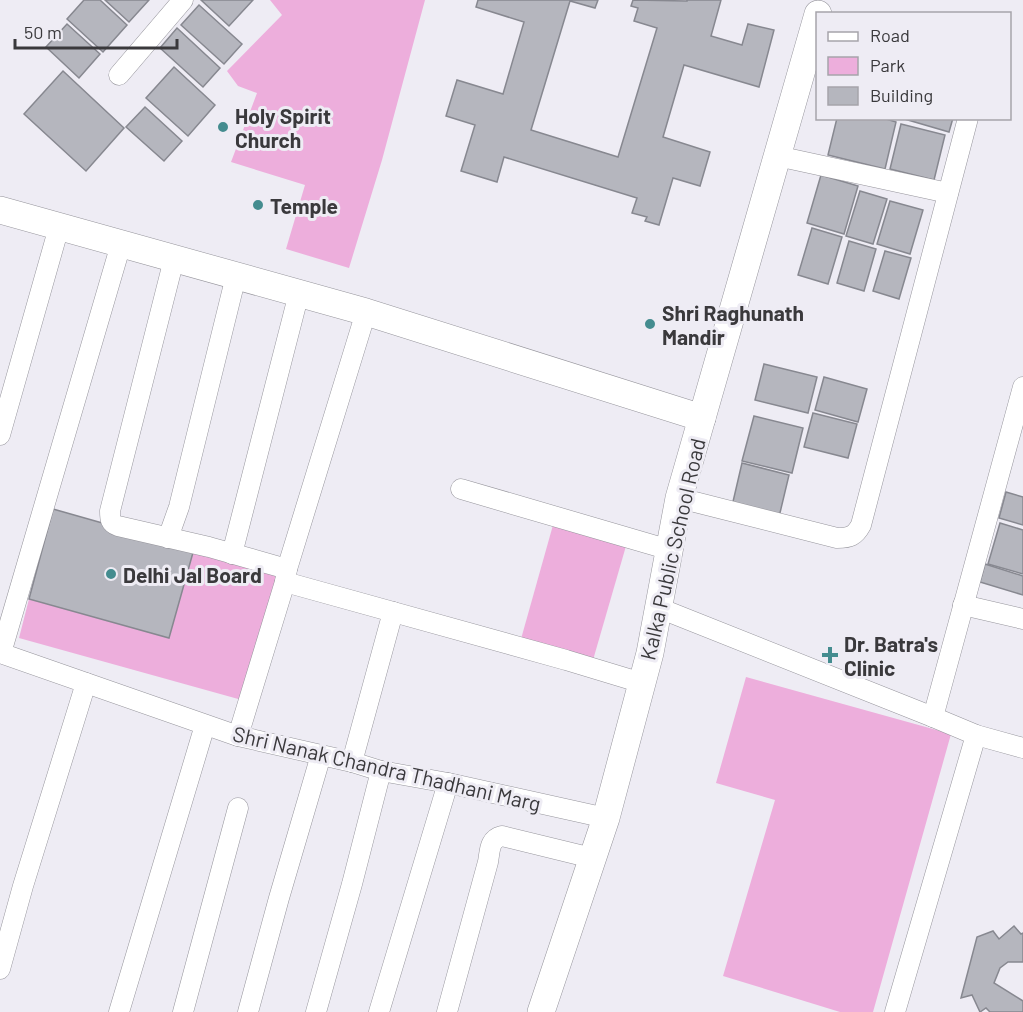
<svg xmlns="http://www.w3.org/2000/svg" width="1023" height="1012" font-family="Barlow,sans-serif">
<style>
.green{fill:#edaedc}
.building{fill:#b5b6be;stroke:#878890;stroke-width:1.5}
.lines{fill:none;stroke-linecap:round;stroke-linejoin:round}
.street-casing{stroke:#96959c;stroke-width:21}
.secondary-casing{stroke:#96959c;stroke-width:28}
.street{stroke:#fff;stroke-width:20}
.secondary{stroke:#fff;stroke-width:27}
.poi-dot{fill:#448c8f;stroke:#eeecf4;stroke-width:2}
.labels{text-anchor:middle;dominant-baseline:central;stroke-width:6;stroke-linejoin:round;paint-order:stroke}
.poi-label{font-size:21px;font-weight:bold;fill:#3a393c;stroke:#eeecf4;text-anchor:start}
.street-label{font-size:21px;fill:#3a393c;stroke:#eeecf4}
</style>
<rect width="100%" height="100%" fill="#eeecf4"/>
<g class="green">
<path d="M 270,0 L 425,0 L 382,160 L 349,268 L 286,249 L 305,185 L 231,162 L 257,93 L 238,86 L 227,71 L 282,15 Z"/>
<path d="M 553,525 L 626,546 L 593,660 L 521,639 Z"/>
<path d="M 194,549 L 284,574 L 249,702 L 19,638 L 29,599 L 169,638 Z"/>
<path d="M 746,677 L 951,734 L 873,1012 L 840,1012 L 723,976 L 775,800 L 716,783 Z"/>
</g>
<g class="building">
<path d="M 84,0 L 100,0 L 127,25 L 103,52 L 67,19 Z"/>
<path d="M 105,0 L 149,0 L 129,22 Z"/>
<path d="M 201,0 L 253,0 L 229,26 Z"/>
<path d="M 478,0 L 598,0 L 595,8 L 570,1 L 531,130 L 618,157 L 657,28 L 634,21 L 638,8 L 631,6 L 633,0 L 687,1 L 687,0 L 721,0 L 711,36 L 742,45 L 748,24 L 774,30 L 759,87 L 684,65 L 663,137 L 710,152 L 700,186 L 673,178 L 659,225 L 645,221 L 647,217 L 632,213 L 637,198 L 504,157 L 497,182 L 461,171 L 475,125 L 446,116 L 457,80 L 503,94 L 524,22 L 476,7 Z"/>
<path d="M 199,5 L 242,44 L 224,64 L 181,25 Z"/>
<path d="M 67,24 L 100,54 L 79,78 L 46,47 Z"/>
<path d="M 177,28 L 220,68 L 203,87 L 160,48 Z"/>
<path d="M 174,67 L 215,105 L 188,136 L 146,98 Z"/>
<path d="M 63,71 L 124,128 L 86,171 L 24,114 Z"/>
<path d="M 145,107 L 182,141 L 164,161 L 126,127 Z"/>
<path d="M 837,118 L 883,118 L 896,122 L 885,169 L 828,155 Z"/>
<path d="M 901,118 L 953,118 L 949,132 Z"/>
<path d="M 901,124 L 945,135 L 934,180 L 890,169 Z"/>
<path d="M 821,175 L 858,186 L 844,234 L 807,223 Z"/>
<path d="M 860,191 L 887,199 L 873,244 L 846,236 Z"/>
<path d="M 890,201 L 923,210 L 910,254 L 877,244 Z"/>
<path d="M 812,228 L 842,237 L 828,284 L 798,275 Z"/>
<path d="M 849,241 L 876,249 L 864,291 L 837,283 Z"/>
<path d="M 885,251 L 911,258 L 899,299 L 873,291 Z"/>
<path d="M 764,364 L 817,377 L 808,413 L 755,400 Z"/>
<path d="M 824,377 L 867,389 L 858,422 L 815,410 Z"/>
<path d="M 813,413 L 857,424 L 848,458 L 804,447 Z"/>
<path d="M 754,416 L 803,428 L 792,473 L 742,461 Z"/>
<path d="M 742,463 L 789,475 L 779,517 L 732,506 Z"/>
<path d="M 1006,492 L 1023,497 L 1023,525 L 999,518 Z"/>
<path d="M 53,509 L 194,549 L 169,638 L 29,599 Z"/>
<path d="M 1000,523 L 1023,530 L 1023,574 L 988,564 Z"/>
<path d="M 985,564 L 1023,576 L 1023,595 L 980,582 Z"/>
<path d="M 1014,926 L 1021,934 L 1023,933 L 1023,962 L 1008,962 L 1000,968 L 994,983 L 1023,1001 L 1023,1012 L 990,1012 L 986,1008 L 980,1012 L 972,995 L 961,998 L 977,937 L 993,931 L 999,939 Z"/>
</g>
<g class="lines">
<g class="street-casing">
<g id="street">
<path d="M 119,75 L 183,0"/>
<path d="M 777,156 L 948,193"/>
<path d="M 174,259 L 110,511 C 110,519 110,523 118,526 L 209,547 L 287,569"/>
<path d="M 0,435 L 59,227"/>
<path d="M 461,489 L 670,550"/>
<path d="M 679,498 L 837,538 C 850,538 855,536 861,525 L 968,118"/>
<path d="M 168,538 L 179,507 L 236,276"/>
<path d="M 232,554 L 299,293"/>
<path d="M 285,582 L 566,660 L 642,683"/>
<path d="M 963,605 L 1023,619"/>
<path d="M 659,608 L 933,717 L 976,735 L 1023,748"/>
<path d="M 0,653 L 238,736 L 352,762 L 381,771 L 448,783 L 606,818"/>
<path d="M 1,653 L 121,244"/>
<path d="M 933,717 L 1023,387"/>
<path d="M 238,736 L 285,582 L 287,569 L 366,312"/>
<path d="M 352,762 L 393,612"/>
<path d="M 0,969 L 23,886 L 86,683"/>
<path d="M 119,1012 L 205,725"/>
<path d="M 183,1012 L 238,808"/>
<path d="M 248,1012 L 279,898 L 321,755"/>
<path d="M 316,1012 L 352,884 L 381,771"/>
<path d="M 379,1012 L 448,783"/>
<path d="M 447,1012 L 488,862 C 490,851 489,839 502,836 L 592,858"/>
<path d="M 895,1012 L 976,735"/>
</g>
</g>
<g class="secondary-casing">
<g id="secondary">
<path d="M 0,210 L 366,312 L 702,418"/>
<path d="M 541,1012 L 606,818 L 650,653 L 679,498 L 818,14"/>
</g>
</g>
<use href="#street" class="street"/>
<use href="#secondary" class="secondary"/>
</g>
<g class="poi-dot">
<circle cx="223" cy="127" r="6"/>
<circle cx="258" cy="205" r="6"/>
<circle cx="650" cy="324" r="6"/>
<circle cx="111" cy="574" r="6"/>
<path d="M827 646h6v6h6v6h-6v6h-6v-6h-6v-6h6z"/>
</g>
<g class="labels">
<g class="poi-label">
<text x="235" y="115">Holy Spirit<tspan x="235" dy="24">Church</tspan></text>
<text x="270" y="205">Temple</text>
<text x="662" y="312">Shri Raghunath<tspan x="662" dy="24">Mandir</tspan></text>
<text x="123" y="574">Delhi Jal Board</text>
<text x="844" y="643">Dr. Batra's<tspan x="844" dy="24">Clinic</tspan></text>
</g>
<g class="street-label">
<text transform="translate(672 549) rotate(-77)">Kalka Public School Road</text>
<text transform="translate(387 768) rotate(13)">Shri Nanak Chandra Thadhani Marg</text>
</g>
</g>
<rect x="816" y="12" width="195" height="108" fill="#eeecf4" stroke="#a6a4aa" stroke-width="1.5"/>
<rect x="828" y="32" width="30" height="9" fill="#ffffff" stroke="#a6a4aa" stroke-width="1.5"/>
<text x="870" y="42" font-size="18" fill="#3a393c">Road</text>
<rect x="828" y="57" width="30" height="18" fill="#edaedc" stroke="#a6a4aa" stroke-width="1.5"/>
<text x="870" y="72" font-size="18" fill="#3a393c">Park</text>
<rect x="828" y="87" width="30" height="18" fill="#b5b6be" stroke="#a6a4aa" stroke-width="1.5"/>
<text x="870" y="102" font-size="18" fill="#3a393c">Building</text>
<path d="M15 39v9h162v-9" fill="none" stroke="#3a393c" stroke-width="3"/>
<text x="24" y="39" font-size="18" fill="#3a393c" stroke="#eeecf4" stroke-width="4.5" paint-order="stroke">50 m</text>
</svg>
